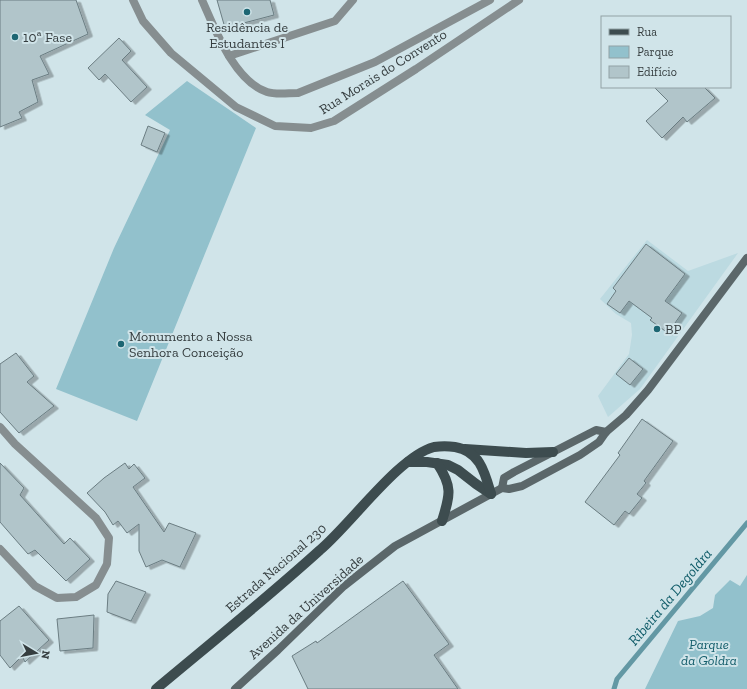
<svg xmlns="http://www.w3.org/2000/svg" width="747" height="689" font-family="'Zilla Slab',serif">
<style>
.built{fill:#bcdae1}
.green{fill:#92c1cc}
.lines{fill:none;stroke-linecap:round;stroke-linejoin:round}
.stream{stroke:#6398a4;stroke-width:5}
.building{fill:#b1c5ca;stroke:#6b7d82;filter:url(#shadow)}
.minor{stroke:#868e90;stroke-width:8}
.secondary{stroke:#5b676a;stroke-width:8}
.primary{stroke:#3d4c4f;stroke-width:10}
.poi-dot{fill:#1d6673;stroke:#d0e4e9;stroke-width:1.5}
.labels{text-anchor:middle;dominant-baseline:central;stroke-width:4;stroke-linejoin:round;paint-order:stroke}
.poi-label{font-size:14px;fill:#353d3f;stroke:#d0e4e9;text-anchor:start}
.street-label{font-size:14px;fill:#353d3f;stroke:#d0e4e9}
.park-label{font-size:14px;font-style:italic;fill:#135d6b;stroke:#d0e4e9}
.water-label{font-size:15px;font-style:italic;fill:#0d5a67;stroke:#d0e4e9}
</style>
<defs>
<filter id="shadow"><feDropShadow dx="4.5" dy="2.5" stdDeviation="0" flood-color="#0004"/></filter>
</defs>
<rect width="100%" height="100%" fill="#d0e4e9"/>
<path class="built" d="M 647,240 L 688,271 L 738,253 L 640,389 L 608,417 L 598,396 L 629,354 L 632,335 L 631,323 L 616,314 L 600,299 Z"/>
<g class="green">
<path d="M 187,81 L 256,128 L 137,421 L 56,389 L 114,248 L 170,130 L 145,115 Z"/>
<path d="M 747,575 L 747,689 L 645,689 L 678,621 L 700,616 L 713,608 L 715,595 L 730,580 L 740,586 Z"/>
</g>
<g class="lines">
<path class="stream" d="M 614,689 L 617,679 L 747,523"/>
</g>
<g class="building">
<path d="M 0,0 L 76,0 L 88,34 L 40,56 L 49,74 L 32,80 L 38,102 L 19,112 L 22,118 L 0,127 Z"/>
<path d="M 217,0 L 270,0 L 274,15 L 225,28 Z"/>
<path d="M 119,38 L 131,51 L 122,60 L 147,87 L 131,102 L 105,74 L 99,80 L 88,68 Z"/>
<path d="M 654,87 L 704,87 L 715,98 L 687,122 L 683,117 L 662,138 L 646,121 L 668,101 Z"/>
<path d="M 148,126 L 165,133 L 157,152 L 141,145 Z"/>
<path d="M 646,244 L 685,274 L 665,301 L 682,313 L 668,333 L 650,320 L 652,318 L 629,301 L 620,313 L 607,304 L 616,291 L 613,288 Z"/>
<path d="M 16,353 L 34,376 L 27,382 L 54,406 L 19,433 L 0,412 L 0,364 Z"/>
<path d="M 629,358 L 643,369 L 630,385 L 616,374 Z"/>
<path d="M 642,419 L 673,441 L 644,481 L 646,483 L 637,494 L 642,498 L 629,514 L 625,511 L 614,525 L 585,502 L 620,455 L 618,453 Z"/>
<path d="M 0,463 L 24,488 L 20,495 L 64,544 L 70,538 L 90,559 L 66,581 L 35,550 L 28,554 L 0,522 Z"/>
<path d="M 125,463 L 129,469 L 134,464 L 145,478 L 133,487 L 164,532 L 169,523 L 196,533 L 180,567 L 162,560 L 146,567 L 139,551 L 139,524 L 127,533 L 118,521 L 113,525 L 105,512 L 87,493 L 104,478 Z"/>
<path d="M 116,581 L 146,592 L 131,621 L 107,612 L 108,594 Z"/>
<path d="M 403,581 L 449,644 L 434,655 L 458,689 L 308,689 L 292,656 L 316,641 L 317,643 Z"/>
<path d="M 19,606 L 49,640 L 25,662 L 22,656 L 10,668 L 0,655 L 0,621 Z"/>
<path d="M 94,615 L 93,648 L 60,651 L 57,619 Z"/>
</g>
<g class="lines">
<g class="minor">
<path d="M 133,0 L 143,21 L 171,53 L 236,107 L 275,126 L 311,128 L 334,121 L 416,69 L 519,0"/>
<path d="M 202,0 C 215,29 234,81 267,92 C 276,95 288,93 298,93 L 375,62 L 490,0"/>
<path d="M 229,56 L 335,21 L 353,0"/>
<path d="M 0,427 L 15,444 L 96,518 L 109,538 L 107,564 L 96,585 L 76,597 L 57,598 L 35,586 L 0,549"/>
</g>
<g class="secondary">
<path d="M 502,488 L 504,478 L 514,472 L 596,430 L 606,432"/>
<path d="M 235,689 L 278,650 L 344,586 L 395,546 L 502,488 L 509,489 L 522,486 L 580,455 L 599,442 L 606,432 L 626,415 L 648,390 L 747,258"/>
</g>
<g class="primary">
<path d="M 465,449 L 526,453 L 553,452"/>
<path d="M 408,462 L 427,462 L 448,465 L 458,470 L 476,484 L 491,494"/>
<path d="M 437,463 C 453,487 450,495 442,521"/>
<path d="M 156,689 C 211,643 267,598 320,550 C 350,525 399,456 434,447 C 441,446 448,446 455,447 C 480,451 485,473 491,494"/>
</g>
</g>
<g class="poi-dot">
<circle cx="247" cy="12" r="4"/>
<circle cx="15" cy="37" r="4"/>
<circle cx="657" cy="329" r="4"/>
<circle cx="121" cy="344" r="4"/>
</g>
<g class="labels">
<g class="poi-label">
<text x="247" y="27" text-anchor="middle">Residência de<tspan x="247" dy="16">Estudantes I</tspan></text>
<text x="23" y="37">10ª Fase</text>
<text x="665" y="329">BP</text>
<text x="129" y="336">Monumento a Nossa<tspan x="129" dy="16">Senhora Conceição</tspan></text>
</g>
<g class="street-label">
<text transform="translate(383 72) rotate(-32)">Rua Morais do Convento</text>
<text transform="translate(276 568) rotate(-41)">Estrada Nacional 230</text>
<text transform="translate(306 607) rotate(-42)">Avenida da Universidade</text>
</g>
<g class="park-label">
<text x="709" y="644">Parque<tspan x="709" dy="16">da Goldra</tspan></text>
</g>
<g class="water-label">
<text transform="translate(670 597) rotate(-50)">Ribeira da Degoldra</text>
</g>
</g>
<rect x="601" y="16" width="130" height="72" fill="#d0e4e9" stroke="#92a1a5"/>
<rect x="609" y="29" width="20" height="6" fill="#3d4c4f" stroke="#92a1a5"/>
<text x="637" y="36" font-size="12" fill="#353d3f">Rua</text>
<rect x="609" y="46" width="20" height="12" fill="#92c1cc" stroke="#92a1a5"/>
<text x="637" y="56" font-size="12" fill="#353d3f">Parque</text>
<rect x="609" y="66" width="20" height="12" fill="#b1c5ca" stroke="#92a1a5"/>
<text x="637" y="76" font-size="12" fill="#353d3f">Edifício</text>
<g transform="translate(36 653) rotate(100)" stroke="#d0e4e9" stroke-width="3" paint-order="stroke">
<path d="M0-3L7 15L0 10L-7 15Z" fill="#353d3f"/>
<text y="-6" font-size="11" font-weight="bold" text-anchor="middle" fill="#353d3f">N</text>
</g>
</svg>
